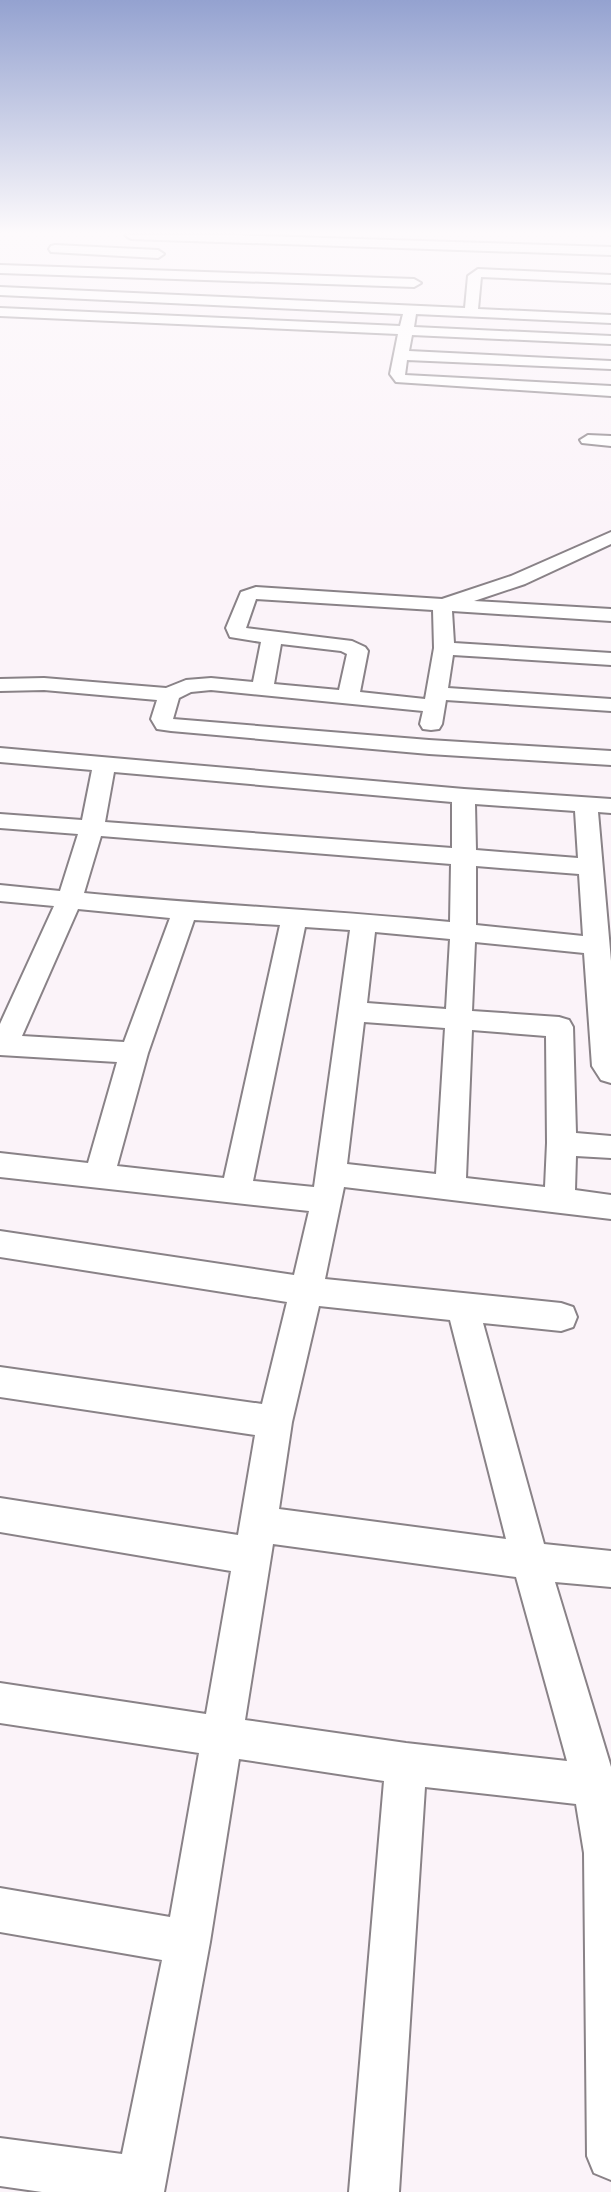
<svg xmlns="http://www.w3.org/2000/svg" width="611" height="2192" font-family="'Work Sans',sans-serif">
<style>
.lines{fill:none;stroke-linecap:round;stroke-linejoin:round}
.minor-casing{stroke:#898287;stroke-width:4}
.minor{fill:#fff;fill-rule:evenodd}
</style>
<rect width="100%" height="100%" fill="#fbf3f9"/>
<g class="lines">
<g class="minor-casing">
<g id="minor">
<path d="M 125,235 L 229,235 L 611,247 L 611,255 L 131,239 Z"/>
<path d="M 55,245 L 158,250 L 164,254 L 158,258 L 51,252 L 49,249 L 51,246 Z"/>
<path d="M 0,265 L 414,279 L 421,283 L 414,287 L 0,273 Z"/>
<path d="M 478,269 L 611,275 L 611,283 L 481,277 L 478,309 L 611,315 L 611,323 L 416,314 L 414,327 L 611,336 L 611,344 L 412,335 L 409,351 L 611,361 L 611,369 L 407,360 L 405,375 L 611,386 L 611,396 L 396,382 L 390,374 L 398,334 L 0,316 L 0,308 L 400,326 L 403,314 L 0,295 L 0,287 L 465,308 L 468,276 Z"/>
<path d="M 588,435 L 611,436 L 611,446 L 582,443 L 580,440 Z"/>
<path d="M 611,532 L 611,544 L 525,584 L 474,601 L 611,609 L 611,621 L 452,611 L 454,643 L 611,653 L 611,665 L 453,655 L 448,688 L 611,699 L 611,711 L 446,700 L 442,724 L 439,729 L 431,730 L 423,729 L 420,724 L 423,711 L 211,690 L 191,692 L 179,698 L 173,719 L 429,740 L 611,751 L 611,765 L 429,754 L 171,731 L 157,729 L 151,719 L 157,700 L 44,690 L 0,691 L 0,679 L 44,678 L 166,688 L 186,680 L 211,678 L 253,682 L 261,642 L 230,637 L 226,628 L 241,592 L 256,587 L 442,599 L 511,576 ZM 256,599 L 433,610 L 434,648 L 425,699 L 360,692 L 368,651 L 365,647 L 352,641 L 246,628 ZM 281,644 L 341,651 L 347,654 L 339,690 L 274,684 Z"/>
<path d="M 0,748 L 464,789 L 611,799 L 611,813 L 598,812 L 611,961 L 611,1083 L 601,1080 L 592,1066 L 584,953 L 475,942 L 472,1011 L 559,1017 L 569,1020 L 573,1027 L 576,1133 L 611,1136 L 611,1158 L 576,1156 L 575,1190 L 611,1195 L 611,1219 L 344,1187 L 325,1279 L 561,1303 L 573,1307 L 577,1317 L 573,1327 L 561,1331 L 483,1323 L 544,1544 L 611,1551 L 611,1587 L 555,1582 L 611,1767 L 611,2180 L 594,2173 L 587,2156 L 584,1853 L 576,1804 L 425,1787 L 399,2192 L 349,2192 L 384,1781 L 239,1759 L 210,1942 L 164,2192 L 42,2192 L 0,2186 L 0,2138 L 122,2154 L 162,1960 L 0,1932 L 0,1888 L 170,1917 L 199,1753 L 0,1723 L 0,1683 L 206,1714 L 231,1571 L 0,1532 L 0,1498 L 238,1535 L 255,1435 L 0,1397 L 0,1367 L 262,1404 L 287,1302 L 0,1257 L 0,1231 L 294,1275 L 309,1211 L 0,1177 L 0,1153 L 88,1163 L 117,1062 L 0,1055 L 0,1024 L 54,906 L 0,901 L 0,885 L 60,891 L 78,834 L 0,828 L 0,814 L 82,820 L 92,770 L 0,762 ZM 114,772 L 452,802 L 452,848 L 105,822 ZM 475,804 L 575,811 L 578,858 L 476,850 ZM 101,836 L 451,864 L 450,922 C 328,910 206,905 84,893 ZM 476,866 L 579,874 L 583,936 L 476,925 ZM 78,909 L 170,918 L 124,1042 L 22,1036 ZM 194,920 L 280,925 L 224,1178 L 117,1166 L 148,1053 ZM 305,927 L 350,930 L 314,1187 L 253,1181 ZM 375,932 L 450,939 L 446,1009 L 367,1003 ZM 364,1022 L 445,1028 L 436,1174 L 347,1164 ZM 472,1030 L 546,1036 L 547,1143 L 545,1187 L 466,1178 ZM 319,1306 L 450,1320 L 506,1539 L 279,1509 L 292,1422 ZM 273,1544 L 516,1577 L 567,1761 L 406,1743 L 245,1720 Z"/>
</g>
</g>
<use href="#minor" class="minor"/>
</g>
<linearGradient id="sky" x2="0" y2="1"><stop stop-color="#94a2d0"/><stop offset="0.43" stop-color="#fdfafc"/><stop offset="1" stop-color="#fdfafc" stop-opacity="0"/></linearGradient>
<rect width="611" height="541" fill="url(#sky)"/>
</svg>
